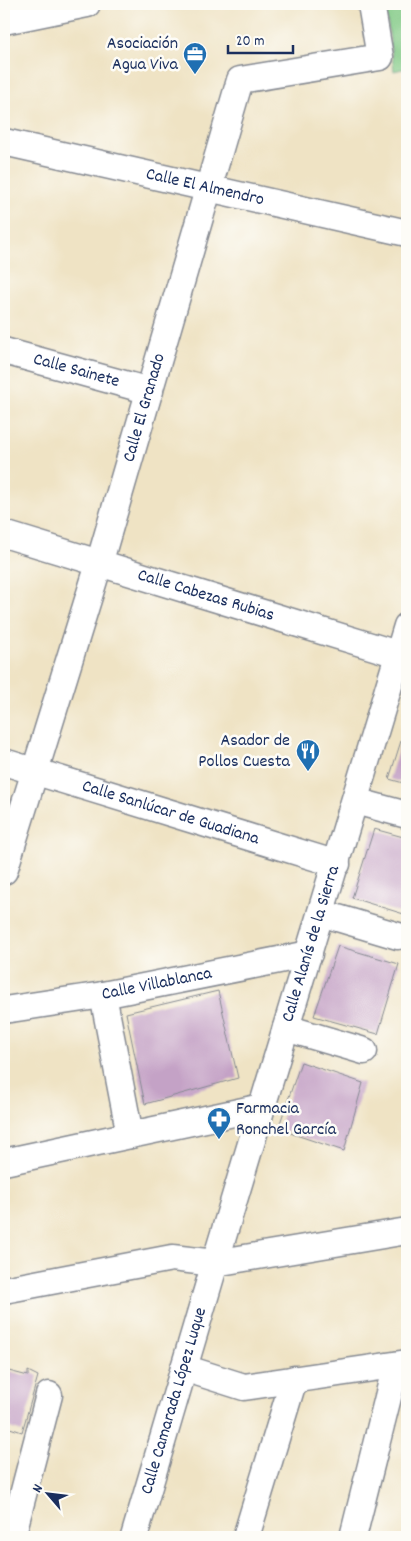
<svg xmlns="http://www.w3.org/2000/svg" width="411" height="1541" font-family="Dekko,sans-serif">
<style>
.green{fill:#82ca86;stroke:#4e7c72}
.building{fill:#c4a2c6}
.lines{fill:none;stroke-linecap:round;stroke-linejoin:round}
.minor-casing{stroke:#858991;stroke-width:29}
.minor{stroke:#fff;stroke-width:26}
.labels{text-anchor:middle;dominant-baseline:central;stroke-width:5;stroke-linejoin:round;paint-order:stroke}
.poi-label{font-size:18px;fill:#1b2f5e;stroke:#fdfcf7;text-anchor:end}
.street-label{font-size:18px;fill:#1b2f5e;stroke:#fdfcf7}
</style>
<rect width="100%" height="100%" fill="#fdfcf7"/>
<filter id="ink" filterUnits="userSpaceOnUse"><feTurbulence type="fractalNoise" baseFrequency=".02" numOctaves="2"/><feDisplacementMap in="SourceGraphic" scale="10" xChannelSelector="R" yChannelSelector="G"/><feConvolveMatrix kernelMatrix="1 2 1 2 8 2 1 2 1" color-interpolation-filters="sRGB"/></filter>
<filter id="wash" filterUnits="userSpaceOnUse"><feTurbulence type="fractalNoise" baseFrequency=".0096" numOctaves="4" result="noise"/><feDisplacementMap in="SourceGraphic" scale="20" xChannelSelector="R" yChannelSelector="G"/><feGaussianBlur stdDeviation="1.12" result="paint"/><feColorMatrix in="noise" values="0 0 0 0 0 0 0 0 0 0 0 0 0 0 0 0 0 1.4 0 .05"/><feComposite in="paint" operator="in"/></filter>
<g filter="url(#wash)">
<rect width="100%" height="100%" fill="#efe3c4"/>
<path class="green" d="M 385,4 L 407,4 L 407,68 L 394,71 Z"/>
<g id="blocks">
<g class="building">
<path d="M 407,722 L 407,784 L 389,779 Z"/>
<path d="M 374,829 L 407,838 L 407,915 L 352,898 Z"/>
<path d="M 338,946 L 399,964 L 378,1034 L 314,1016 Z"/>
<path d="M 218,991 L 238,1078 L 145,1104 L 126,1013 Z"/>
<path d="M 301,1062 L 363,1083 L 344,1151 L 278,1129 Z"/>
<path d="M 5,1370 L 28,1376 L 28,1371 L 38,1376 L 22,1432 L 4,1426 Z"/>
</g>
</g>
</g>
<g filter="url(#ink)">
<use href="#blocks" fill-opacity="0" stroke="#858991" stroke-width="1"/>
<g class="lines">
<g class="minor-casing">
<g id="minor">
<path d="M 4,21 L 87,4"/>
<path id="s1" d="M 4,142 L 407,233"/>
<path id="s2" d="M 4,351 L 150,391"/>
<path id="s3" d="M 4,534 L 407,657"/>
<path id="s4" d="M 4,762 L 337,864"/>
<path d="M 355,801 L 407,815"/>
<path id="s5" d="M 4,871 L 99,564 L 240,80 L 380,57 L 371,4"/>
<path d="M 321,913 L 398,936"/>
<path d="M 103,995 L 130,1135"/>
<path id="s6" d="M 4,1010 L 103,995 L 309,954"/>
<path d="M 286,1028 L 364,1051"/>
<path d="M 4,1162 L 262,1107"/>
<path d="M 4,1290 L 172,1258 L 215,1263 L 407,1231"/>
<path d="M 184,1368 L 244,1387 L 407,1363"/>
<path d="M 12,1537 L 49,1395"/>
<path id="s7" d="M 134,1537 L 215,1263 L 407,626"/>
<path d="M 246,1537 L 294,1379"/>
<path d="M 353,1537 L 396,1365"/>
</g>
</g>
<use href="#minor" class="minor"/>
</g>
</g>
<defs>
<g id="office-pin" transform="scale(1.25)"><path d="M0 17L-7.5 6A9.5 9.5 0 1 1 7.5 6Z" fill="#1f6fb2" stroke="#fdfcf7"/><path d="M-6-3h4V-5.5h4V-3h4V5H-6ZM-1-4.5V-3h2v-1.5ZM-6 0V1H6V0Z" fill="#fff"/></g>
<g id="restaurant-pin" transform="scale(1.25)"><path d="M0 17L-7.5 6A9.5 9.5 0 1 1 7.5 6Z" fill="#1f6fb2" stroke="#fdfcf7"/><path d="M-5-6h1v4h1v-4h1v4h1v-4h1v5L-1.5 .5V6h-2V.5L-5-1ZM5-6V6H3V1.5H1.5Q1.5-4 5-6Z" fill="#fff"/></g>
<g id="pharmacy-pin" transform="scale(1.25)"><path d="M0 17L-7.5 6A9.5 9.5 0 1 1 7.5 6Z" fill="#1f6fb2" stroke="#fdfcf7"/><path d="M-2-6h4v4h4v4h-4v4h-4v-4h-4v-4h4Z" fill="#fff"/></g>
</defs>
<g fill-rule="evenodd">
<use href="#office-pin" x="195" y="54"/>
<use href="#restaurant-pin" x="308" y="751"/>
<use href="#pharmacy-pin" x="219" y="1119"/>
</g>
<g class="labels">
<g class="poi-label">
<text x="178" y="44">Asociación<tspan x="178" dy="21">Agua Viva</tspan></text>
<text x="290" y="741">Asador de<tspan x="290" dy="21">Pollos Cuesta</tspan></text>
<text x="236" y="1109" text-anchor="start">Farmacia<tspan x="236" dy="21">Ronchel García</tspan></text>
</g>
<g class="street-label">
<text stroke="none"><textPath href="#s1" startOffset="206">Calle El Almendro</textPath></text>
<text stroke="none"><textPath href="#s2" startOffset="75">Calle Sainete</textPath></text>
<text stroke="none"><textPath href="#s5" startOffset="484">Calle El Granado</textPath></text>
<text stroke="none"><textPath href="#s3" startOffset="211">Calle Cabezas Rubias</textPath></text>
<text stroke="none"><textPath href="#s4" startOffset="174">Calle Sanlúcar de Guadiana</textPath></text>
<text stroke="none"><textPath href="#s7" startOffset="619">Calle Alanís de la Sierra</textPath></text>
<text stroke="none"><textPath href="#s6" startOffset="155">Calle Villablanca</textPath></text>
<text stroke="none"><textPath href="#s7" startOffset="142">Calle Camarada López Luque</textPath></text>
</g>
</g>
<rect width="411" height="1541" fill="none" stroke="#fdfcf7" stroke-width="20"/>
<g transform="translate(48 1494) rotate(298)" stroke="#fdfcf7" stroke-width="4" paint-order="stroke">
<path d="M0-4L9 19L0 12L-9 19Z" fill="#1b2f5e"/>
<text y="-8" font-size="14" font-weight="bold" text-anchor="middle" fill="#1b2f5e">N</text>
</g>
<path d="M228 45v8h65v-8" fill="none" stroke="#1b2f5e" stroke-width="2.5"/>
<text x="236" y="45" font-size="15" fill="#1b2f5e" stroke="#fdfcf7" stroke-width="4" paint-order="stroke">20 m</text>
</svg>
